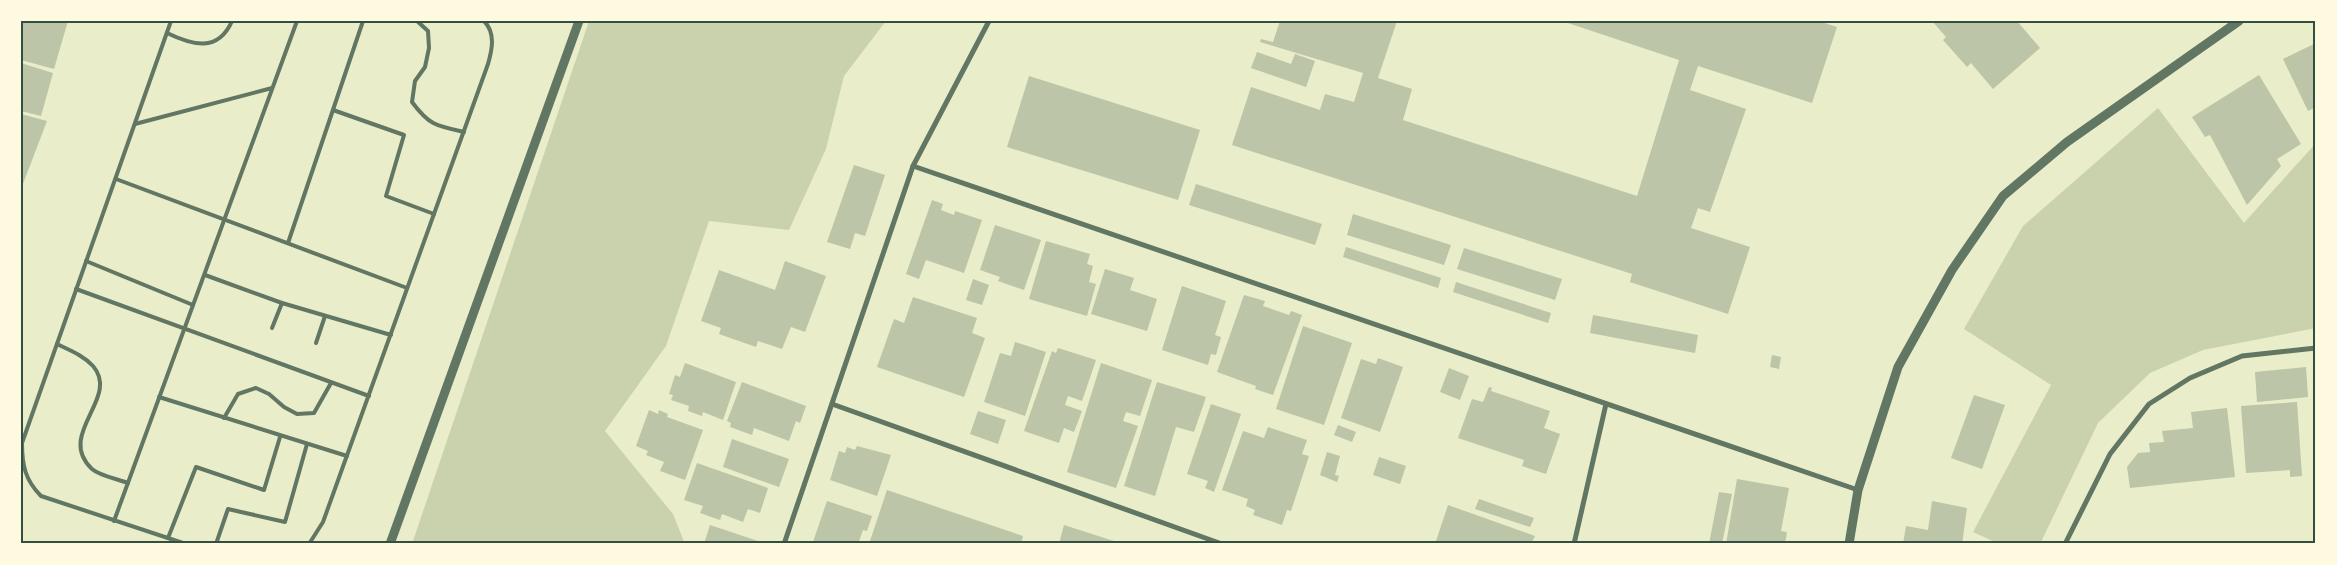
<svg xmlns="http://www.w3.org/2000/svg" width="2337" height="565" font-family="Barlow,sans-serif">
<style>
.green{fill:#cad2ad}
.building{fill:#bcc5a7}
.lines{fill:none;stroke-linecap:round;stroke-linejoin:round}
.service{stroke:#617663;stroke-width:4}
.minor{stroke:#617663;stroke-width:5}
.tertiary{stroke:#617663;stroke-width:9}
.neatline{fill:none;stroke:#344e41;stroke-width:2}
</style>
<rect width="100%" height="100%" fill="#e9edc9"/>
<g class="green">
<path d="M 589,21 L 886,21 L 844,76 L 826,149 L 789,230 L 709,221 L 666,346 L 605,431 L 673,514 L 685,544 L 412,544 Z"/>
<path d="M 2158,108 L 2244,223 L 2316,143 L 2316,328 L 2203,350 L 2150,373 L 2098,423 L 2040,544 L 1999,544 L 1973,532 L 2051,385 L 1964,329 L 2023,226 Z"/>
</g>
<g class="building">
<path d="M 21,21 L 68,21 L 54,69 L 21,60 Z"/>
<path d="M 1280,21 L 1397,21 L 1378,78 L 1412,89 L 1403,120 L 1637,196 L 1679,60 L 1562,21 L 1818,21 L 1837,27 L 1812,103 L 1698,66 L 1690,90 L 1746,109 L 1710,212 L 1698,208 L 1691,228 L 1750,247 L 1728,314 L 1630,282 L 1632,274 L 1232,145 L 1251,87 L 1320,110 L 1325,94 L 1354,102 L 1363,73 L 1260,42 L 1261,39 L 1273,42 Z"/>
<path d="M 1932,21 L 2017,21 L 2040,48 L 1993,89 L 1971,63 L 1967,67 L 1943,40 L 1946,37 Z"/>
<path d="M 2314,44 L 2316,48 L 2316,107 L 2308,111 L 2283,59 Z"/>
<path d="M 1257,52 L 1291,64 L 1295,54 L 1315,61 L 1306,87 L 1251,68 Z"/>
<path d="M 21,63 L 53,73 L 41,116 L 21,111 Z"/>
<path d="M 2259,75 L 2301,144 L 2277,159 L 2281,166 L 2247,205 L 2210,135 L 2205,137 L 2192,117 Z"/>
<path d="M 1029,76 L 1200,130 L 1178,200 L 1007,147 Z"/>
<path d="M 21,114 L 47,121 L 21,189 Z"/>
<path d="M 854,165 L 885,175 L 865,236 L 855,233 L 850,249 L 827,242 Z"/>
<path d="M 1196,184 L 1322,224 L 1315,245 L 1189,205 Z"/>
<path d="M 932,200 L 943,204 L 941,210 L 954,215 L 955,211 L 982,220 L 964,273 L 926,260 L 919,279 L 906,274 Z"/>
<path d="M 1353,214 L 1451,245 L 1444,265 L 1347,235 Z"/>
<path d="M 995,225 L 1041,240 L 1024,290 L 998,281 L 1000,277 L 980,270 Z"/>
<path d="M 1046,241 L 1090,254 L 1087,264 L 1093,266 L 1089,282 L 1096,284 L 1087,316 L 1029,299 Z"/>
<path d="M 1346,247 L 1441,278 L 1438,288 L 1343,257 Z"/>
<path d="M 1464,248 L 1562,279 L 1555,300 L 1457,269 Z"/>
<path d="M 785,261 L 826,276 L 805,332 L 791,327 L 782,349 L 758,341 L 756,347 L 719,334 L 721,328 L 701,321 L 719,270 L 775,290 Z"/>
<path d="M 1105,269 L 1134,278 L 1130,290 L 1157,299 L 1147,331 L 1091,314 Z"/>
<path d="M 973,279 L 989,285 L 982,305 L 966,300 Z"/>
<path d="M 1456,282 L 1551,313 L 1548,323 L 1453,292 Z"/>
<path d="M 1182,286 L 1226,301 L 1215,335 L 1221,337 L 1216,355 L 1211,354 L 1208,365 L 1162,350 Z"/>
<path d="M 1244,295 L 1265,301 L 1263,306 L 1289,315 L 1291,311 L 1302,315 L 1273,395 L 1255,389 L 1256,386 L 1217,372 Z"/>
<path d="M 913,297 L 977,318 L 972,333 L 985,338 L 964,397 L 877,367 L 894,319 L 904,323 Z"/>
<path d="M 1593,315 L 1698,335 L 1695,353 L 1590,333 Z"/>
<path d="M 1303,326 L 1352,343 L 1324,425 L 1276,409 Z"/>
<path d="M 1015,342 L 1046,352 L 1025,416 L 984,402 L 1000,353 L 1011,356 Z"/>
<path d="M 1058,348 L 1096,360 L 1082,401 L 1068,396 L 1065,405 L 1082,411 L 1074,432 L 1064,428 L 1059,443 L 1024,431 L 1052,351 L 1056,353 Z"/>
<path d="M 1772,355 L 1781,357 L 1779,369 L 1770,367 Z"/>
<path d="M 1378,358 L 1403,367 L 1380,432 L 1341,418 L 1361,359 L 1376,364 Z"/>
<path d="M 685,363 L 736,382 L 723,420 L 703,412 L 702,416 L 688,411 L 689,406 L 671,400 L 673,395 L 669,394 L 675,375 L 680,377 Z"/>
<path d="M 1101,363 L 1152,380 L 1140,416 L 1126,412 L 1123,421 L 1138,426 L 1116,488 L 1067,472 Z"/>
<path d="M 2306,367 L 2308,397 L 2257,402 L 2255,372 Z"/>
<path d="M 1449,368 L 1469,376 L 1460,400 L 1440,392 Z"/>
<path d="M 742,382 L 806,406 L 800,423 L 796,421 L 789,441 L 754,428 L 752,435 L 730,427 L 731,423 L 727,421 Z"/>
<path d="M 1157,382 L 1206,397 L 1194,432 L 1176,427 L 1155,496 L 1124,486 Z"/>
<path d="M 1489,387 L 1492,388 L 1491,391 L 1550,411 L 1544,428 L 1560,434 L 1546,474 L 1522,466 L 1524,460 L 1458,438 L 1472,399 L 1483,402 Z"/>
<path d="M 1974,395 L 2005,405 L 1982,469 L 1951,458 Z"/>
<path d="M 2297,402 L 2302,476 L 2290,477 L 2290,470 L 2246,473 L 2241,406 Z"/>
<path d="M 1211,404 L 1241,414 L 1214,492 L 1205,488 L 1208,481 L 1187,474 Z"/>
<path d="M 2227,408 L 2235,477 L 2130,488 L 2127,467 L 2138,453 L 2150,452 L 2149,443 L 2164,442 L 2162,431 L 2193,428 L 2191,412 Z"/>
<path d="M 649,410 L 658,414 L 659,410 L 668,414 L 667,417 L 703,430 L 685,480 L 660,471 L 664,462 L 646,455 L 648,451 L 636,446 Z"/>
<path d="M 978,411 L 1006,420 L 998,444 L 970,434 Z"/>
<path d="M 1338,425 L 1356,432 L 1352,442 L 1334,435 Z"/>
<path d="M 1268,427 L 1307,440 L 1302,454 L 1309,456 L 1291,511 L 1287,510 L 1282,525 L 1253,515 L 1255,510 L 1246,506 L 1248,499 L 1222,490 L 1243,431 L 1264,438 Z"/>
<path d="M 732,439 L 789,459 L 779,487 L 723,467 Z"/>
<path d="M 857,446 L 891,455 L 877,496 L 830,480 L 839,451 L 845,453 L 847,447 L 855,450 Z"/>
<path d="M 1327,452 L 1340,456 L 1335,475 L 1339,476 L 1337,482 L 1320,475 Z"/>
<path d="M 1379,457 L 1406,466 L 1400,484 L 1373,475 Z"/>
<path d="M 697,463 L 768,488 L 760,513 L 748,509 L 743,522 L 722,514 L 720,520 L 700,513 L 703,506 L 684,500 Z"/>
<path d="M 1737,479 L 1789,488 L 1781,531 L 1787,532 L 1785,544 L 1726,544 Z"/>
<path d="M 887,490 L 1023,536 L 1021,544 L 869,544 Z"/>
<path d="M 1719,492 L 1732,494 L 1722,544 L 1709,544 Z"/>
<path d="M 1479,499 L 1534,518 L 1530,527 L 1475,509 Z"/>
<path d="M 827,501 L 872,516 L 867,531 L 863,530 L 858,544 L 813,542 Z"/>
<path d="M 1932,501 L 1967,508 L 1962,544 L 1903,544 L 1906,526 L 1928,530 Z"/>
<path d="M 1448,505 L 1535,536 L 1531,544 L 1435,544 Z"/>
<path d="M 710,525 L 758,541 L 757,544 L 704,544 Z"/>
<path d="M 1064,525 L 1120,543 L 1120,544 L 1059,544 Z"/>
</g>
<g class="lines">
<g class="service">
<path d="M 171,21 L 22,443 C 22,465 25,480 41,496 L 186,544"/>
<path d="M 417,21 L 428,31 L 429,48 L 425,67 L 415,81 L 412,102 C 429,125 436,126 464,132"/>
<path d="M 167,33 C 192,45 218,53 232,21"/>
<path d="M 333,110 L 404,135 L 386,196 L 434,214"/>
<path d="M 135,124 L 272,88"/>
<path d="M 116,179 L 407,288"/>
<path d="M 288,243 L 363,21"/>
<path d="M 86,261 L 193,305"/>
<path d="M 205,275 L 282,303 L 391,335"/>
<path d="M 76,289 L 369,396"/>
<path d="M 272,328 L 282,303"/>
<path d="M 316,343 L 325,316"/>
<path d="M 57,344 C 69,350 83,355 93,366 C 121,398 55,434 92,469 C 100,476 118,479 128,483"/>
<path d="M 159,397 L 347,456"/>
<path d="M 224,418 L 238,394 L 256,388 L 269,394 L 284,407 L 297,414 L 314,413 L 331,383"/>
<path d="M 114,521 L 297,21"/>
<path d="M 168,538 L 196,467 L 264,490 L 280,437"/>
<path d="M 216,544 L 228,509 L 285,522 L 307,444"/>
<path d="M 309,544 L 323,522 L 488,64 C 492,50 496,33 484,21"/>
</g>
<g class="minor">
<path d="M 913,166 L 1858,490"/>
<path d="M 832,404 L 1222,544"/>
<path d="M 784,544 L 913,166 L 989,21"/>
<path d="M 1574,544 L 1606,404"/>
<path d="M 2065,544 L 2110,454 L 2149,404 L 2190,378 L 2242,356 L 2316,348"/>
</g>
<g class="tertiary">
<path d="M 390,544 L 579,21"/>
<path d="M 1849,544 L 1858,490 L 1898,367 L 1952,270 L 2003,196 L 2067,142 L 2239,21"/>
</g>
</g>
<rect width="2337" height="565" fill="none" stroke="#fefae0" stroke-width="45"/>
<rect x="22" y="22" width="2292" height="520" class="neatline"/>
</svg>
